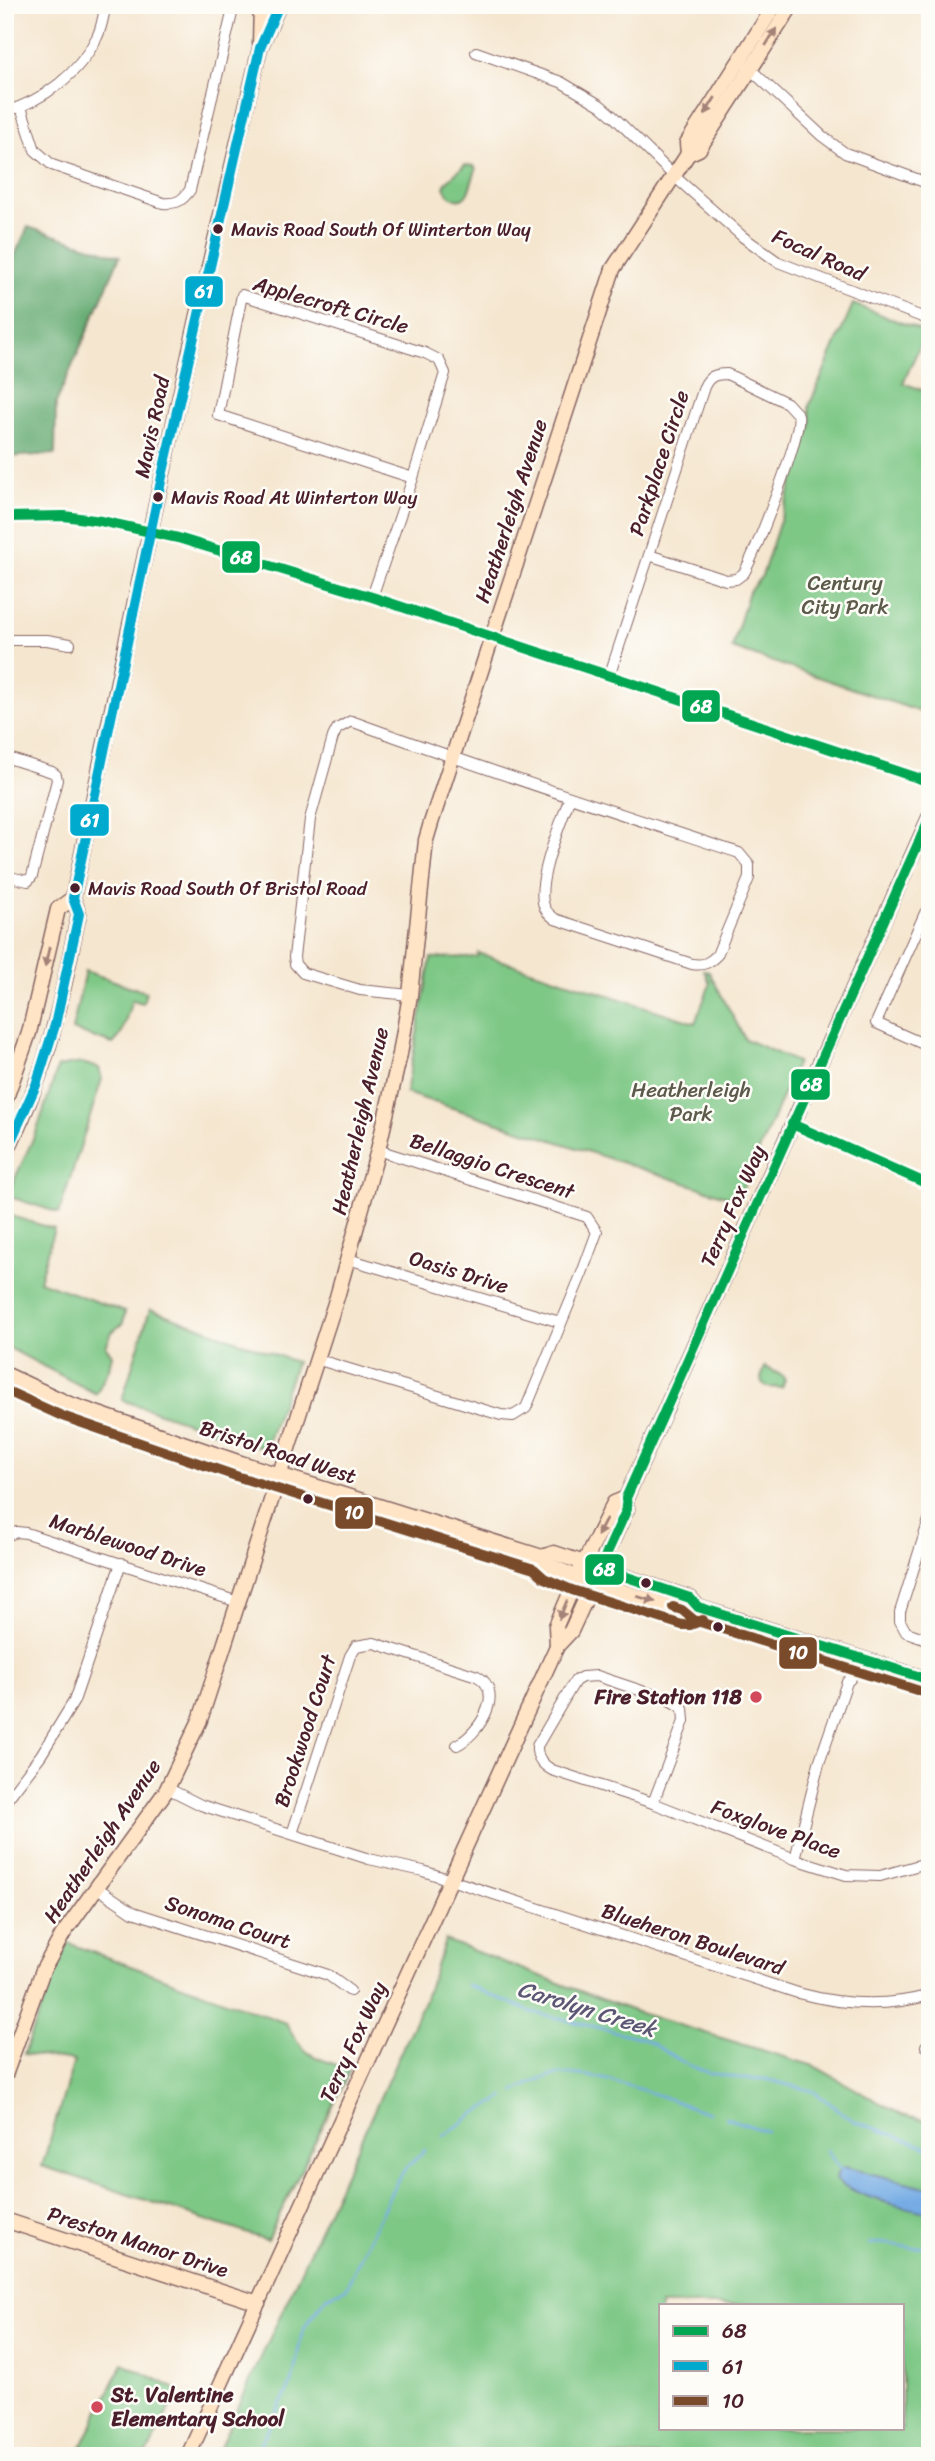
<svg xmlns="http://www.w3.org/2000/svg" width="935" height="2461" font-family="Sriracha,sans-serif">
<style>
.green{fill:#7ec886;stroke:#647458;stroke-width:2;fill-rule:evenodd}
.forest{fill:#66ac73;stroke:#58664f;stroke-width:2}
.water{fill:#75ace4;stroke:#606688;stroke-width:2}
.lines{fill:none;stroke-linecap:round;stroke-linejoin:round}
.stream{stroke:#75ace4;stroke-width:2.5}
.street-casing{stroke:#866564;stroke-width:12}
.secondary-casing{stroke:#866564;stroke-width:17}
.street{stroke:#fff;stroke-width:10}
.secondary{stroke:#ffe4c6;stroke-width:14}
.bus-1-casing{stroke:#fdfcf7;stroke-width:16}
.bus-2-casing{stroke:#fdfcf7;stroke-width:16}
.bus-3-casing{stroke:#fdfcf7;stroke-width:16}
.bus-1{stroke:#00a651;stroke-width:10}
.bus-2{stroke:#00a9ce;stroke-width:10}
.bus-3{stroke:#7a4b2a;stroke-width:10}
.oneway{fill:#a48278}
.bus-dot{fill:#4a1f2b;stroke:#fdfcf7;stroke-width:2.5}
.poi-dot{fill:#d1495b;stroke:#fdfcf7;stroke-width:2.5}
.labels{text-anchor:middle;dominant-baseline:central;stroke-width:5;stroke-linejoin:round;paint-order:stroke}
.bus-label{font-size:19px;fill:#4a1f2b;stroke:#fdfcf7;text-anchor:start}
.street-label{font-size:21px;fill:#4a1f2b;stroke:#fdfcf7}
.park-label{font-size:21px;fill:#5c5a4b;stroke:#fdfcf7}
.poi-label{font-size:21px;font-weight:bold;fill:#4a1f2b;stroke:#fdfcf7;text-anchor:end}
.water-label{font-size:23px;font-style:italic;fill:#5b5775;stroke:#fdfcf7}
.line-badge{stroke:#fdfcf7;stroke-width:2.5}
.badge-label{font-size:19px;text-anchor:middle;font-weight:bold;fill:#fff}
</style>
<rect width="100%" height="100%" fill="#fdfcf7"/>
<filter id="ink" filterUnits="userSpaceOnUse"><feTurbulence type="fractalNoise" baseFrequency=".0143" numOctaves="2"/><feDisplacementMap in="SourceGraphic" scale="14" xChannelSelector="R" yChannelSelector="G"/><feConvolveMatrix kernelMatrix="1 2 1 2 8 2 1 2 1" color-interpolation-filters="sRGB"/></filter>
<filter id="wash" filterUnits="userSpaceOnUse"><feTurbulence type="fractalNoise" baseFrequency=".00686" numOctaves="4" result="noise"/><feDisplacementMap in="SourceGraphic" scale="28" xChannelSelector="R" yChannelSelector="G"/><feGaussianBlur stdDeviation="1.57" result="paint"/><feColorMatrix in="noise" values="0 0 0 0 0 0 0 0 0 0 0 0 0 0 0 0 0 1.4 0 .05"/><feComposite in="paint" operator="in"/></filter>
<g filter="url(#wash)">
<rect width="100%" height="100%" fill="#f5e6cf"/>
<g class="green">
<path d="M 465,165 L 474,166 L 476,170 C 473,177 471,187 467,194 C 460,205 448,197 444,187 L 447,181 Z"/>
<path d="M 853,304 L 926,332 L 903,383 L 930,393 L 930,715 L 732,648 L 749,591 L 762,576 L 811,425 L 809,406 Z"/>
<path d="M 478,953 L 695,1023 L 710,984 L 704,970 L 709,972 L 745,1039 L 797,1062 L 738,1200 L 406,1093 L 431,958 L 477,957 Z"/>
<path d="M 85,971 L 146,992 L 143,1003 L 132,1000 L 121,1035 L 113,1044 L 72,1030 Z"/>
<path d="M 82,1063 L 99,1068 L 102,1079 L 59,1213 L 7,1196 L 37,1130 L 58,1067 Z"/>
<path d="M 5,1214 L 54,1229 L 39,1281 L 125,1312 L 123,1323 L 112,1332 L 106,1347 L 112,1354 L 109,1369 L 96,1394 L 5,1346 Z"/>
<path d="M 150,1309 L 296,1362 L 265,1449 L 122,1400 Z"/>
<path d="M 765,1367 L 783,1376 L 785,1381 L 782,1388 L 767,1387 L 762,1383 L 761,1378 Z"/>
<path d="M 445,1940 L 633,2011 L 814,2066 L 902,2115 L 930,2122 L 930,2456 L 216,2456 L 424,2001 ZM 660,2305 L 902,2305 L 902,2428 L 660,2428 Z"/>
<path d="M 68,1943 L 286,2023 C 307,2061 313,2055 350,2070 L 267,2240 L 42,2166 L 74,2061 L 24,2054 L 54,1974 Z"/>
<path d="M 123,2363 L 178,2390 L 146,2456 L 77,2456 Z"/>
</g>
<path class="forest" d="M 28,227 L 120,256 L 56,403 L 55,454 L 5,457 L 5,276 Z"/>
<path class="water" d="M 844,2167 L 930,2188 L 930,2213 C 898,2205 863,2200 836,2180 L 838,2171 Z"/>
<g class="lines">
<g class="stream">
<path d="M 467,1985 L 532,2012 L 642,2038 L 688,2065 L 709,2073 L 740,2078 L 765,2079 L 813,2091 L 854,2121 L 930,2148"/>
<path d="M 515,2091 C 528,2085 541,2077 556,2075 C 597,2069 668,2100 709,2113"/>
<path d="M 726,2118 L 766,2131"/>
<path d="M 444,2136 L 474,2114 L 505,2097"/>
<path d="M 826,2150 L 841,2170"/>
<path d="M 869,2244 C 890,2240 911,2253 930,2245"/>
<path d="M 254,2456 L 292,2382 L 302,2333 L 307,2323 L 326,2297 L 346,2288 L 396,2182 L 406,2168 L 425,2150"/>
</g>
</g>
</g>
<g filter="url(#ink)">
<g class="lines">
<g class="street-casing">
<g id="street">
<path d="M 476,52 L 561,82 L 600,105 L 614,117 L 674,176 L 743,237 L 778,262 L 930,320"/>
<path d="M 748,67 L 822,136 L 845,153 L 930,184"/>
<path d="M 21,107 L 35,150 L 52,165 L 163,203 C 177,204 182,201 190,190 L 234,5"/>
<path d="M 5,112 C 44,100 79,74 97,37 C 102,28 103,16 106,5"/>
<path d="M 5,517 L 64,516 L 101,521 L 178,538 L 372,597 L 930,782"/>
<path d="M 372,597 L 413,478 L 218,415 L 242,295 L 425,353 L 439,360 L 445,373 L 413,478"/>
<path d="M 5,640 L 47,640 L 70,644"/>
<path d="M 609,677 L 704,387 C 709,376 715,374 727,374 L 787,403 L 798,415 C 803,434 755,552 744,573 L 736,579 L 726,580 L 649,555"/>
<path d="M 5,757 L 52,772 L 56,775 L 57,780 L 32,876 L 28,881 L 5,876"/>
<path d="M 930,915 L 925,913 L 876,1023 L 930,1047"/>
<path d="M 410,995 L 360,990 L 303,973 L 295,964 L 294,957 L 310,819 L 333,737 L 337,729 L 351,721 C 479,768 609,810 739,853 L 749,865 L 749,878 L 717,955 C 709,963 703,966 692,964 L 555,919 C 549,914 544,910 543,902 C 538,876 561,823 570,797"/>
<path d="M 792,1124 L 930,1185"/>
<path d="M 348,1259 L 560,1322"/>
<path d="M 316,1359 L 501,1415 L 513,1416 L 526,1408 L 582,1273 L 597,1232 L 587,1217 L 378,1150"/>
<path d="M 930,1517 L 900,1612 L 900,1621 L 906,1632 L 930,1640"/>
<path d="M 5,1536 L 17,1532 L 26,1533 L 238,1602"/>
<path d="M 597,1676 L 669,1700 L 683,1708 L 684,1721 L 653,1803 L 552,1770 C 543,1765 536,1758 537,1746 L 575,1681 L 582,1677 Z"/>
<path d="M 167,1788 L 201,1805 L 369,1859 L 423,1871 L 798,1993 C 842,2005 885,2008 930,1995"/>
<path d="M 5,1802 L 41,1755 L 74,1701 L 121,1563"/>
<path d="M 653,1803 L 795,1859 L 846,1875 L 880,1876 L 930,1862"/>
<path d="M 292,1834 L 350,1656 L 356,1646 L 374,1643 L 477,1676 C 506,1692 479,1734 457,1745"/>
<path d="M 795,1859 L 819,1763 L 847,1682 L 851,1678 L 856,1656"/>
<path d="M 96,1887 L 133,1912 L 328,1975 L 350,1991"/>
<path d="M 926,2046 L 930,2048"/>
</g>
</g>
<g class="secondary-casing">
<g id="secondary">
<path d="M 260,43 L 261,5"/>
<path d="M 688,154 L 687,143 L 775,5"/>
<path d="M 5,1101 L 29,1033 L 58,909 L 73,898"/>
<path d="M 5,1155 C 20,1124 34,1093 44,1061 C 60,1013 68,963 79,914 L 73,898 C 131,614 193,330 260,48 L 279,5"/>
<path d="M 5,1374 L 67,1403 L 241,1463 L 542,1557 L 550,1566 L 577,1577 L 686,1612 L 698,1607"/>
<path d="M 542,1557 L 554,1553 L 690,1598 L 698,1607 L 930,1680"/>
<path d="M 557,1646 L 556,1626 L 577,1577 L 614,1503 L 626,1498"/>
<path d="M 5,2075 L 43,1970 L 63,1934 L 166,1791 L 200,1720 L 337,1297 L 378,1150 L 400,1054 L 410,995 L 426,840 L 431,823 L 613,269 L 688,154 L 699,149 L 792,5"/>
<path d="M 5,2220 L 258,2303"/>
<path d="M 188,2456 L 557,1646 L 571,1631 L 627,1509 L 626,1498 L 930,816"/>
</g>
</g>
<use href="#street" class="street"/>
<use href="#secondary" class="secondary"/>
<g class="bus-1-casing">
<g id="bus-1">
<path d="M 5,517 L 64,516 L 101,521 L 178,538 L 372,597 L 930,782"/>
<path d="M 930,817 L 626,1498 L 627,1509 L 600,1568 L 690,1598 L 698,1607 L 930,1680"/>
<path d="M 792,1124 L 930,1185"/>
</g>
</g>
<g class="bus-2-casing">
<path id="bus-2" d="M 5,1154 L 36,1085 L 55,1025 L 79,914 L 73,898 L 163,472 L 260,48 L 279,5"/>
</g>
<g class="bus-3-casing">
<g id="bus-3">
<path d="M 5,1390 L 62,1416 L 236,1476 L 534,1569 L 544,1578 L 572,1590 L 682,1625 L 690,1625 L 703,1620"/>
<path d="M 673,1607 L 682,1610 L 694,1620 L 926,1693"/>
</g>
</g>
<use href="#bus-1" class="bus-1"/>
<use href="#bus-2" class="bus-2"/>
<use href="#bus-3" class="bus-3"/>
</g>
<defs><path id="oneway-solid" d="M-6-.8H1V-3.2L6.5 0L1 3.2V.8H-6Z" transform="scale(1.75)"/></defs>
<g class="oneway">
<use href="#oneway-solid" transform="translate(771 37) rotate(-58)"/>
<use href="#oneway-solid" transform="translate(710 106) rotate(122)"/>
<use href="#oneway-solid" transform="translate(47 957) rotate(103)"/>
<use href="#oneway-solid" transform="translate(602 1527) rotate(117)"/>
<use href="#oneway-solid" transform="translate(646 1599) rotate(17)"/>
<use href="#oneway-solid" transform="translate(563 1610) rotate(113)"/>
</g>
</g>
<g class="bus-dot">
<circle cx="218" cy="229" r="6"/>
<circle cx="158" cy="497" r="6"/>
<circle cx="75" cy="888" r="6"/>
<circle cx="308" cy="1499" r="6"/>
<circle cx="646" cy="1583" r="6"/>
<circle cx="718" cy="1627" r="6"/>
</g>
<g class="poi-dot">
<circle cx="756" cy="1697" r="7"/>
<circle cx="97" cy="2407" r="7"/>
</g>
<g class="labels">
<g class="bus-label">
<text x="231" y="229">Mavis Road South Of Winterton Way</text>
<text x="171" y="497">Mavis Road At Winterton Way</text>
<text x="88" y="888">Mavis Road South Of Bristol Road</text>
</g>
<g class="street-label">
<text transform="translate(819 255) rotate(24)">Focal Road</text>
<text transform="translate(331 305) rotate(16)">Applecroft Circle</text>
<text transform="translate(152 427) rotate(-78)">Mavis Road</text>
<text transform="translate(659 463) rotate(-72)">Parkplace Circle</text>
<text transform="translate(511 511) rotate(-72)">Heatherleigh Avenue</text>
<text transform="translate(360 1121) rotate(-77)">Heatherleigh Avenue</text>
<text transform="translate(492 1166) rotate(18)">Bellaggio Crescent</text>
<text transform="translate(733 1206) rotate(-66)">Terry Fox Way</text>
<text transform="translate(459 1272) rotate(17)">Oasis Drive</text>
<text transform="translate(278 1452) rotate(18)">Bristol Road West</text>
<text transform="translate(128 1545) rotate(18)">Marblewood Drive</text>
<text transform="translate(305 1731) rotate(-72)">Brookwood Court</text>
<text transform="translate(776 1829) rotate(20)">Foxglove Place</text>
<text transform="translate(102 1841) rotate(-56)">Heatherleigh Avenue</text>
<text transform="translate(228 1922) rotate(18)">Sonoma Court</text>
<text transform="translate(693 1939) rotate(18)">Blueheron Boulevard</text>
<text transform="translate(353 2042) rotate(-65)">Terry Fox Way</text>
<text transform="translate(138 2242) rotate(18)">Preston Manor Drive</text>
</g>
<g class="park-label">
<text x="845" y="583">Century<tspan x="845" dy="24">City Park</tspan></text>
<text x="691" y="1090">Heatherleigh<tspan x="691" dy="24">Park</tspan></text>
</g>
<g class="poi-label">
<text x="742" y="1697">Fire Station 118</text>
<text x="111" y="2395" text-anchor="start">St. Valentine<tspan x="111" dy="24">Elementary School</tspan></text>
</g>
<g class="water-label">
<text transform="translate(587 2009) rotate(17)">Carolyn Creek</text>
</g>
</g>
<g class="line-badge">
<rect x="184" y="275" width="40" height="33" rx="7" fill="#00a9ce"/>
<rect x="221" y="540" width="40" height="34" rx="7" fill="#00a651"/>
<rect x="681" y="689" width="40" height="34" rx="7" fill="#00a651"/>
<rect x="69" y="803" width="41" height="34" rx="7" fill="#00a9ce"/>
<rect x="790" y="1068" width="41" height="33" rx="7" fill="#00a651"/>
<rect x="334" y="1496" width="40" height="34" rx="7" fill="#7a4b2a"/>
<rect x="584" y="1553" width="41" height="33" rx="7" fill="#00a651"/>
<rect x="778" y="1636" width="40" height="34" rx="7" fill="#7a4b2a"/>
</g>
<g class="badge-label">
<text x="204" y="298">61</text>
<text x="241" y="564">68</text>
<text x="701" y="713">68</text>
<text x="90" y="827">61</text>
<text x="811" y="1091">68</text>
<text x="354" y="1519">10</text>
<text x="604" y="1576">68</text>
<text x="798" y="1659">10</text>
</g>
<rect width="935" height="2461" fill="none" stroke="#fdfcf7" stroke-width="28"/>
<rect x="659" y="2304" width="245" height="126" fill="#fdfcf7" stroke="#b5a4a5" stroke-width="2"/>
<rect x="673" y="2326" width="35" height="10" fill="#00a651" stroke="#b5a4a5" stroke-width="2"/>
<text x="722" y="2338" font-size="21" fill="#4a1f2b">68</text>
<rect x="673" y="2361" width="35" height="10" fill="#00a9ce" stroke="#b5a4a5" stroke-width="2"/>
<text x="722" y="2374" font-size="21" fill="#4a1f2b">61</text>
<rect x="673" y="2396" width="35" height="10" fill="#7a4b2a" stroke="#b5a4a5" stroke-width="2"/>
<text x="722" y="2408" font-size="21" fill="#4a1f2b">10</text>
</svg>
